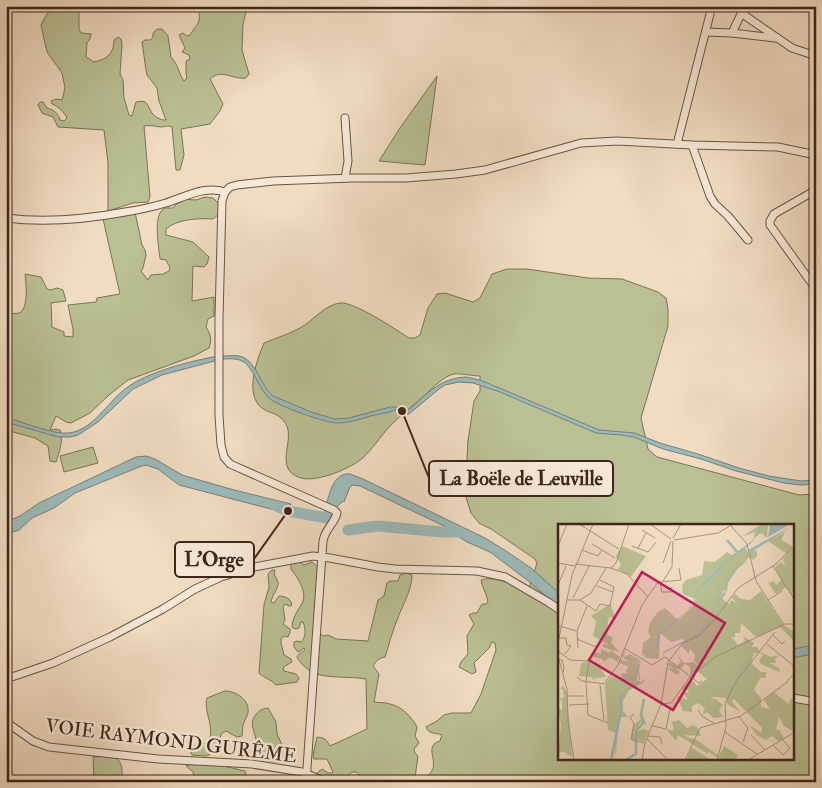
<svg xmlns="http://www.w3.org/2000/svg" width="822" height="788" font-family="'IM FELL Double Pica',serif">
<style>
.green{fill:#b9c093;stroke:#7c7356;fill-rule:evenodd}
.water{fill:#9cbaba;stroke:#777f7a}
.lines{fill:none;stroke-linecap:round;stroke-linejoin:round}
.river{stroke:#9cbaba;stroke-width:11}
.minor-casing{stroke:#6b5444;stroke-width:9}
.minor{stroke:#f5e8d7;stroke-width:7}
.labels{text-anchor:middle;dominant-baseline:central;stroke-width:5;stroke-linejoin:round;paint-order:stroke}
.street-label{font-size:19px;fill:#3f261a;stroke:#f5e8d7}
.inset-river{fill:none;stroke:#9cbaba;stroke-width:2.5}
.inset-road{fill:none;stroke:#a9937e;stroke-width:1}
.view{fill:#c2185b;fill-opacity:0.15;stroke:#c2185b;stroke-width:2.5}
.inset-edge{fill:none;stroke:#3f261a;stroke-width:2.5}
.leader{fill:none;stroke:#3f261a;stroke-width:2}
.callout-dot{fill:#3f261a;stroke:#f5e8d7;stroke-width:2}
.callout{fill:#f5e8d7;stroke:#3f261a;stroke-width:2}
.callout-label{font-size:20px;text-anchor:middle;font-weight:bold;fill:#3f261a}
</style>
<rect width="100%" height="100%" fill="#f0dcc1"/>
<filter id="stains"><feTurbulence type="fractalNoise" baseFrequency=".004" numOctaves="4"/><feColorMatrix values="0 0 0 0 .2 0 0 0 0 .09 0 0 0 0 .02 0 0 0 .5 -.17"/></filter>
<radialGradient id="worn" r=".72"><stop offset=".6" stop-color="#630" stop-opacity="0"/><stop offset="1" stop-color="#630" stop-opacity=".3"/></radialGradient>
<g class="green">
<path d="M 58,6 L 79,6 L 79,29 L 81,33 L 91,34 L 90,39 L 87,43 L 86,57 L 94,62 C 107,59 114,54 114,40 L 118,37 L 121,39 L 122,45 L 120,74 L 123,80 L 124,98 L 129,115 L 132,116 L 136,102 C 148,99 147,105 152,113 C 155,117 159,119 163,120 L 166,120 L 159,101 L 157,88 L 147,75 L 146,70 L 142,42 L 145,40 L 150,40 L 153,37 L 153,33 L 157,29 L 162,29 L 168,36 L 171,57 C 178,64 179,74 184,81 L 187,78 L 186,73 L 186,61 L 190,59 L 189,55 L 182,52 L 185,48 L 179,35 L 183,33 L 187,36 L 190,35 C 199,20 201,25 198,6 L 272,6 L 253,8 L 246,12 L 243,24 L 242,50 L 249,74 L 246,78 C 233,80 221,68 210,79 L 223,104 L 220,111 L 210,124 L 181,129 L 184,155 L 180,170 L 176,170 L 172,127 C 167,125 166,127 160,127 C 155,126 150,125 144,126 L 150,197 L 148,202 L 133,203 L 108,211 L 108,163 L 104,130 L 58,127 L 53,117 L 42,113 L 38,105 L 40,102 L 43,102 L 47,108 C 54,110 58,113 60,120 L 64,121 L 67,118 C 65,113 57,105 52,104 L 51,101 L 56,99 L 62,100 L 65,88 L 62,73 L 47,52 L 41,25 L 44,19 L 47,14 Z"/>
<path d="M 437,76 L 425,165 L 379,161 L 400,128 Z"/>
<path d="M 205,197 L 213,198 L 219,204 L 219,214 L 213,219 C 200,218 176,219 166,229 L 166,235 L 193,242 L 209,257 L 207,264 L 204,267 L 193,266 L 192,301 L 214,297 L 214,316 L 208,319 L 206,327 C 211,335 212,340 209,348 L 194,356 L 128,380 L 109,395 L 90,413 L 71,423 L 66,422 L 56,416 L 50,430 L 56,429 L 60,430 C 64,441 59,452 56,462 L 50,461 L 48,446 L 35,438 L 6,430 L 6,313 C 10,313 15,314 19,313 C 29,309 26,284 25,274 L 41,277 L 47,289 L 50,290 L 57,288 L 63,290 L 66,301 L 51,303 L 52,327 L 64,332 L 64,336 L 73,337 L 73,329 L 68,305 L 96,302 L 97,298 L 120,294 L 103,219 L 135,212 L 142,245 L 145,250 L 146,255 L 143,268 L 141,271 L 148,280 L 151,275 L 163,274 L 169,271 L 170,268 L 166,260 L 160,259 C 159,248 152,213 165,208 C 166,208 172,208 173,208 L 181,199 L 196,200 Z"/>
<path d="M 507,269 L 527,269 L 588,278 L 622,279 L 658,292 L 666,298 L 668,309 L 668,326 L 641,418 L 648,449 L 657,457 L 799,495 L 816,494 L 816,782 L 424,782 C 426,776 431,774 433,769 C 436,758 425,745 440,741 L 442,735 C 435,732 429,735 426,727 L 437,721 L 444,715 L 452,713 L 471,713 L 481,694 L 496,650 L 495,643 L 492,642 L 489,648 L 474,663 L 476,672 L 472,674 L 459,667 L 461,662 L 468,654 L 467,636 L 474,624 L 469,615 L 473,613 L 477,613 L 482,604 L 486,604 L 488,602 C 487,594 482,588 481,580 C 494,575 515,586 528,591 L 537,563 L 535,559 L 491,529 L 479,523 L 471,513 L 465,494 L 468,441 L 474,401 L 480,391 L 480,376 C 473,376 460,373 454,374 C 446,375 432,388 426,394 C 414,405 401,415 389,427 C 381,436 368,455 359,461 C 346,470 313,484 298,477 C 272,466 299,436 283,420 C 279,415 272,413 267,411 C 242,400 256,362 264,343 C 276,338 289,334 300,328 C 313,321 324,305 340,303 C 353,301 397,330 409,338 L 415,338 L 420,335 L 428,308 L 437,294 L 445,293 L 473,302 L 480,298 L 492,274 ZM 560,526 L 793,526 L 793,759 L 560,759 Z"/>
<path d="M 93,447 L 98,463 L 64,472 L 60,456 Z"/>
<path d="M 294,561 L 298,561 L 304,565 L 312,562 L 318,567 L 320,633 L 323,636 L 328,635 L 336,639 L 368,641 L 378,600 L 384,596 L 387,583 L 390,581 L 398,581 L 400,575 L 406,573 L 412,575 C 412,590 402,606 397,620 C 392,632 389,645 385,657 C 379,658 376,661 373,666 L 379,674 L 374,702 C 379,703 385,702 390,704 C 401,706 412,717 417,727 L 415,736 L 419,743 L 414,749 L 415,753 L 418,756 L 415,778 L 413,782 L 360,782 L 360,776 L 356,772 L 352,772 L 341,782 C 332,782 323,780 317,773 L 322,769 L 328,773 L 332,773 L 333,772 L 327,759 L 314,759 L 313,755 L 317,737 C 325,738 326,739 330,746 L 367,729 L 366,679 C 350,676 326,679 311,672 C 308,670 305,667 302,664 C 293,654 298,656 305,650 L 304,648 L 299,652 L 297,651 L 294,647 L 294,642 L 297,641 L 301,642 C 306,638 306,629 303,622 L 301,622 L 299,628 L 295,629 L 292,627 C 292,619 297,612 301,605 C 309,594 298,578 291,569 L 291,565 Z"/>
<path d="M 272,570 L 275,570 L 274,574 C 275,577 277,579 278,582 C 279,588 272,595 271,602 L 274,603 L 279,596 C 286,596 291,599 292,605 L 289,606 L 285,604 L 283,607 L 285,620 L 283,624 L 290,629 L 290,632 L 288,637 L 284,636 L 281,639 L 281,643 L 284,655 L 291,659 L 292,662 L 285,666 L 283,668 L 284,671 L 296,674 L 299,678 L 297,682 L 276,685 C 271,679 265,679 259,673 L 264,605 L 269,587 L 268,574 Z"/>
<path d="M 225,691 C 236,691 250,700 248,713 C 247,717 244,721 243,725 C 242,729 243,732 242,736 L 237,737 L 226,731 L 222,733 L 214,752 L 209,755 L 206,756 L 192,755 L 190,751 L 192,747 L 198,744 L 207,743 C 217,729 203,713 207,698 Z"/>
<path d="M 268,708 L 276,722 L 277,734 L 284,749 L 288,754 L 289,760 L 285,763 L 266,761 L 260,767 L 247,761 C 252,755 256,751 256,743 C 257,733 248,725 255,716 C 258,711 262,709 268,708 Z"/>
<path d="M 113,756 C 124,762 122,771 122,782 L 94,782 L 93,757 Z"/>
<path d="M 202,761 L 245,771 L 248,782 L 196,782 L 193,772 L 186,766 Z"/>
</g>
<g class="water">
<path d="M 218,356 L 218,360 L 162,375 L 133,389 L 98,422 L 78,435 L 71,437 L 58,437 L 6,422 L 6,417 C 21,422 55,435 69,433 C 93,430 107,403 125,389 C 146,372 191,361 218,356 Z"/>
<path d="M 223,356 C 228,356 234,355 239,356 C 256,359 261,387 273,396 L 311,412 L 335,419 L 349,418 L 390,407 L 400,407 C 394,413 376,414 367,417 C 358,420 347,423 337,423 C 326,423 277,406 269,398 C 259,389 252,365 242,361 C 236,358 229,359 223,359 Z"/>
<path d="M 466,377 L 480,380 L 599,430 L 634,433 L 660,443 L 698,454 L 739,468 L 769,476 L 801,481 L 816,480 L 816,484 L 801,485 L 784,483 L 736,471 L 701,459 L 663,449 L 634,437 L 621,435 L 596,433 L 500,392 L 473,383 L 459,382 L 445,385 L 439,389 L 409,414 L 400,413 L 404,409 L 408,410 C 427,394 440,378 466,377 Z"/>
<path d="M 146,456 L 155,459 L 182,475 L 234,490 L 291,504 L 286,513 L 179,485 L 158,469 L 146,465 L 139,467 L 75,493 L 54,508 L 32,518 L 19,530 L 6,534 L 6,522 L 20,516 L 39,503 L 136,457 Z"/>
<path d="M 345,474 L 350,474 L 363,479 L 485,538 L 506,551 L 531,568 L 559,593 L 559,605 L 549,599 L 531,583 L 490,552 L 467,542 L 453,533 L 444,526 L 360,486 L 353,485 L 350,487 L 344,502 L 343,501 L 335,509 L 326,505 C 330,493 332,478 345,474 Z"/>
<path d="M 809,646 L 816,646 L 816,655 L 807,655 L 793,658 L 793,649 Z"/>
</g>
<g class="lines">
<g class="river">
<path d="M 276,506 L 288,511 L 327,518 L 335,499"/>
<path d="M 348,530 L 378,526 L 442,532 L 460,532"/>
</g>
<g class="minor-casing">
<g id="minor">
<path d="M 743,6 L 742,12 L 744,15 L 792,48 L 816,56"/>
<path d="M 706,32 L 732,33 L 775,38"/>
<path d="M 732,33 L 742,12"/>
<path d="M 345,118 L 348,161 L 345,178"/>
<path d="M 677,144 L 712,6"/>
<path d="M 692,145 L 710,196 L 715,204 L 728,216 L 748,240"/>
<path d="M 816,190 L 774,214 L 770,221 L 770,225 L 813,285 L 816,284"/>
<path d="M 6,218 C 45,223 87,219 125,212 C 139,210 152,207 166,203 C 185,197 205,185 225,192"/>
<path d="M 6,679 L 53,663 L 110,637 L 163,609 L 195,589 L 221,577 L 254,567 L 313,556 L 330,558 L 378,567 L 395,569 L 477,571 L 505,577 L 548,602 L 560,610"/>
<path d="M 793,698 L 816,702"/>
<path d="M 6,722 L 33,741 L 49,747 L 158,759 L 252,764 L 302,772 L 326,782"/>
<path d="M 6,745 L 6,754"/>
<path d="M 306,782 L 323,541 C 325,529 335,523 337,513 L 334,510 L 230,464 L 224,457 L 221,445 L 219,415 L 219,318 L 222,201 L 225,192 L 230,187 L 237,185 L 273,181 L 353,178 L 406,178 L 456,174 L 485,170 L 581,143 L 617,141 L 692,145 L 778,147 L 816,155"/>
</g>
</g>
<use href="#minor" class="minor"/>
</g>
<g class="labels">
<g class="street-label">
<text transform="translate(171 741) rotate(7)">VOIE RAYMOND GURÊME</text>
</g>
</g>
<g transform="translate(558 524)">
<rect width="236" height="236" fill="#f0dcc1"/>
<path d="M 204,0 L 210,0 L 209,14 L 203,9 L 196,14 L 197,8 L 183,13 ZM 227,8 L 223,16 L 234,22 L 236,31 L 236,76 L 235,67 L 233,71 L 228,63 L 218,70 L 210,59 L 216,57 L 218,61 L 223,56 L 217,43 L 223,38 L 227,42 L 225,35 L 229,30 L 210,17 ZM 64,22 L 88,32 L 73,53 L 60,45 L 63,41 L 58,32 ZM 187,24 L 192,31 L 192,26 L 199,27 L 199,32 L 195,36 L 191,33 L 177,47 L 170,59 L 169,68 L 167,65 L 162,73 L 171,80 L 173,76 L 180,80 L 174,74 L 177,70 L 183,75 L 192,76 L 203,67 L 225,101 L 236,107 L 236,117 L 222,103 L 198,113 L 183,99 L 182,109 L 177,109 L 177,114 L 173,112 L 180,121 L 187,117 L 185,112 L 196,119 L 194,123 L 199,123 L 202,128 L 213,133 L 222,131 L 217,134 L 218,139 L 212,139 L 222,145 L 221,148 L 203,140 L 201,136 L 205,131 L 202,129 L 196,129 L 193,139 L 203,148 L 208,148 L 208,154 L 202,154 L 196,166 L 203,174 L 203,183 L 212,185 L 206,176 L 216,168 L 230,180 L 234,174 L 236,176 L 236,208 L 226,202 L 221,193 L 218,206 L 222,206 L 226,215 L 220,217 L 214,212 L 208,216 L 200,212 L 191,201 L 204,209 L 204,204 L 176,175 L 174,178 L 183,188 L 169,180 L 168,174 L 155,173 L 152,179 L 156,174 L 165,181 L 161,186 L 165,193 L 156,194 L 149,188 L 144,191 L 147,184 L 140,179 L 134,182 L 134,188 L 125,187 L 119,172 L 130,176 L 125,168 L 130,169 L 131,166 L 124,165 L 129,159 L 135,157 L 139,162 L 149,155 L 140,148 L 132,151 L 132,143 L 127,140 L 122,146 L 117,144 L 122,148 L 119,151 L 109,144 L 116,145 L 110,141 L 111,138 L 119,142 L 123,138 L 118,129 L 126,139 L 135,138 L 142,143 L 143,143 L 136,137 L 137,131 L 132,125 L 131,130 L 123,122 L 127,117 L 125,115 L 113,118 L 102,109 L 101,135 L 89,134 L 84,130 L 85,119 L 93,113 L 90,108 L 92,99 L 100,88 L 107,84 L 120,96 L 135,82 L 137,75 L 125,70 L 124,61 L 128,56 L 144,51 L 146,37 L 157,38 L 169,28 L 173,31 ZM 52,80 L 58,95 L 51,93 L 48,110 L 55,114 L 53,118 L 61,128 L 56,126 L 54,128 L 62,133 L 60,138 L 52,133 L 45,138 L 45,135 L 36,133 L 36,128 L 43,130 L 43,125 L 51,129 L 54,126 L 45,123 L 45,120 L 51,121 L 35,112 L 38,97 L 33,92 ZM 68,126 L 66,133 L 72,130 L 82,136 L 79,157 L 83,158 L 87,155 L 85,159 L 71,166 L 65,177 L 65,187 L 70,193 L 61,193 L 58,229 L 53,236 L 57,229 L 58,209 L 50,206 L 47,160 L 54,152 L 64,157 L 63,149 L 71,150 L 68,148 L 70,142 L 61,139 L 62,135 L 70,138 L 64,132 ZM 30,138 L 43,145 L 48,153 L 36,154 L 36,158 L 34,153 L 21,152 L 23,139 ZM 5,161 L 9,169 L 14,233 L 4,227 L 0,231 L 3,201 L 0,186 L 4,185 L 4,177 L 0,175 L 6,173 L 5,165 L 2,165 ZM 84,194 L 89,201 L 83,198 L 75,209 L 86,205 L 91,207 L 86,218 L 78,215 L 76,218 L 73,213 L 77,200 ZM 121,196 L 129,204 L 135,201 L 140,204 L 143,212 L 127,211 L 129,213 L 139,216 L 161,232 L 166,222 L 180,231 L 177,236 L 164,236 L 149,227 L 150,230 L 120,211 L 118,217 L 108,205 L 116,207 L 114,198 ZM 134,224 L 149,233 L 152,236 L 128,236 Z" fill="#b9c093"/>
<path d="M 207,0 L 205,4 L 199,10 L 195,17 L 185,26 L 170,35 L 159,50 L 140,65 L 139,67 L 134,80 L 132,83 L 115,100 L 102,110 L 101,119 L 97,127 L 91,132 L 83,135 L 81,146 L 82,154 L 81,158 L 67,169 L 70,165 L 67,163 L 53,151 L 70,165 L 81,157 L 80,145 L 83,135 L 97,127 L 101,110 L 133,83 L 138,66 L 141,64 L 170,35 L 195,16 L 198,10 ZM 212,0 L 228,0 L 229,2 L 210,13 ZM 236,1 L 195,27 L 191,27 L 188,38 L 180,44 L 169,60 L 167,71 L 157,81 L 150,102 L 140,111 L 106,129 L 106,133 L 105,128 L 141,109 L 149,101 L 157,80 L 167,67 L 168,60 L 179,43 L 188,37 L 189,29 L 192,25 Z" fill="#9cbaba"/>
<path class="inset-river" d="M 169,16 L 180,29M 53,236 L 63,187 L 62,174 L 66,169M 67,236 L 78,230 L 78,207 L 86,198 L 83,191 L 86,175"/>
<path class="inset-road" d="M 21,0 L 61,25M 92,0 L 113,15M 173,2 L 189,20 L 198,57 L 226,101M 84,6 L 97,14M 115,14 L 123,0M 116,16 L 160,9 L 175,0M 34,20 L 57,34M 0,22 L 9,0M 74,22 L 90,28 L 98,18M 80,24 L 88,9M 24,26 L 40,32 L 44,26M 0,39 L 17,42M 105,39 L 113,17M 17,40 L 53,44 L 69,50 L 90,73M 215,42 L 236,75M 53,44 L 58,39 L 71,0M 105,57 L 114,43 L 115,17M 102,58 L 123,56 L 121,44M 102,58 L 104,68 L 113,68 L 114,63M 0,61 L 8,42M 39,62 L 55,68M 15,74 L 31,42M 9,76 L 22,76 L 33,69 L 48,44M 22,76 L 38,87 L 42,80 L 52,82 L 56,63 L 42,56M 210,76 L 224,67M 1,102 L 19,107 L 20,124M 19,107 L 29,82M 215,111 L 224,120 L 227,117M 0,114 L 8,114 L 9,121 L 13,122 L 7,130M 19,115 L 38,123 L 41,120M 0,119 L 14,51 L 35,0M 209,120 L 237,143M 66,124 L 94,141 L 107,133 L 141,159 L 144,157M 0,127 L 12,136 L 30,137 L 54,150M 0,132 L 9,165 L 10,197 L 16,236M 1,136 L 4,136 L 6,143 L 5,149M 31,138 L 28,158 L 30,191 L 50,199M 19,153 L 24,157 L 46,160 L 60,141 L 84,81 L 100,58M 42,161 L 46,196M 10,172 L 26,172M 103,180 L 113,179 L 132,153 L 157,133 L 227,100 L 237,100M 11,181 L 31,180M 140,186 L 145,193 L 156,199M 76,190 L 72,193 L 76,200 L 73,215 L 86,219M 181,193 L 190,204 L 185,218M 95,202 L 108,205 L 112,184 L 108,181M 167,208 L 199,230M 193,211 L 207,226M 90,212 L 102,213 L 104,220M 89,215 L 110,236M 215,221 L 225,231 L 232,224 L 225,216M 84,236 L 87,219 L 103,180 L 110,138 L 125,119 L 142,111 L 157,95 L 180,64 L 218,40 L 237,21M 127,236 L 142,204 L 183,192 L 228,159 L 237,148M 159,236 L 168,203 L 167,179 L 179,156 L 217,108M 190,236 L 237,208"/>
<path class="view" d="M 84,48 L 167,99 L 115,186 L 31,136 Z"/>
<rect width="236" height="236" class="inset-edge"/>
</g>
<path class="leader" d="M402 411L429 478M288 511L254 559"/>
<g class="callout-dot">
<circle cx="402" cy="411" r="5"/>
<circle cx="288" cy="511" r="5"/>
</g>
<g class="callout">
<rect x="429" y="461" width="184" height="35" rx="5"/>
<rect x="175" y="542" width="79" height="35" rx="5"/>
</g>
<g class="callout-label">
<text x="521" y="485">La Boële de Leuville</text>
<text x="214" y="566">L'Orge</text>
</g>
<rect width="822" height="788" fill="none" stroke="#f0dcc1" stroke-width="25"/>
<rect x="8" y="8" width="807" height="773" fill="none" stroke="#3f261a" stroke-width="2.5"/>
<rect x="12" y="12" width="797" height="763" fill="none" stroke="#3f261a"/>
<rect width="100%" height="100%" filter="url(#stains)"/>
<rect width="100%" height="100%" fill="url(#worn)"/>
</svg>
